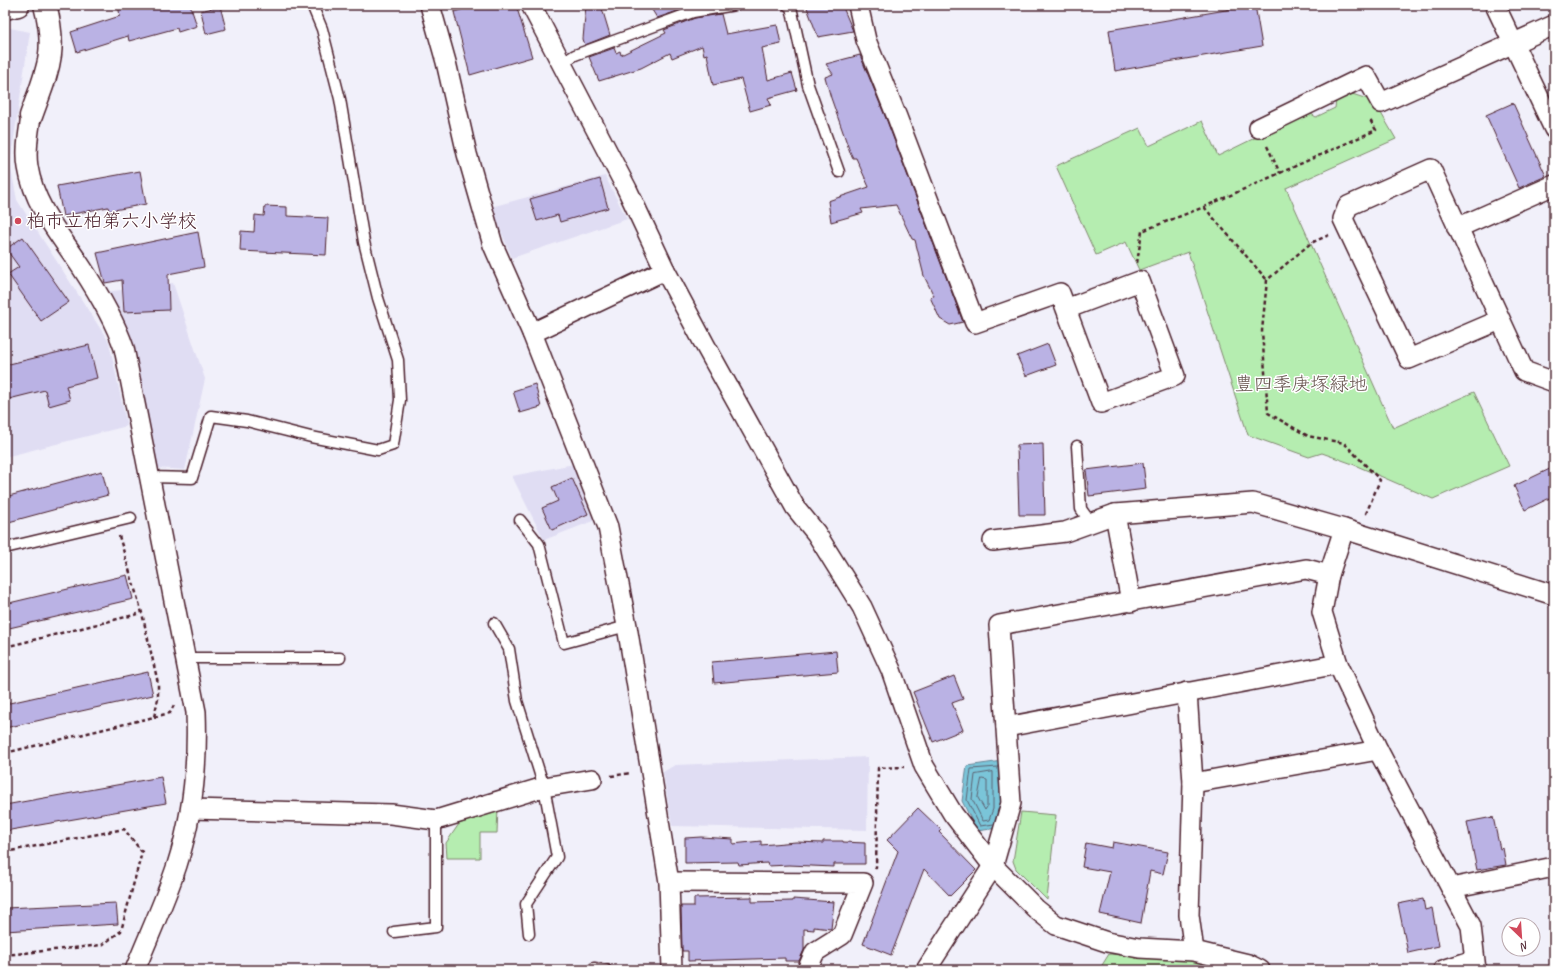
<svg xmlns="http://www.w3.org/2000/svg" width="1559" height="975" font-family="Caveat,'Klee One',sans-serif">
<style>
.built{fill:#e0ddf3}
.green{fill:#b5edb0;stroke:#80866e}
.water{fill:#7ac5d9;stroke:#678393}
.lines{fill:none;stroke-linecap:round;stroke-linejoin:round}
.shore{stroke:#5d6171;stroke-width:1}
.building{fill:#bab2e4;stroke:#4a1f2b}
.lane-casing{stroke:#4a1f2b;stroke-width:13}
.street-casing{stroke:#4a1f2b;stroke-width:22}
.secondary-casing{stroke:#4a1f2b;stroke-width:25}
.path{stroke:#4a1f2b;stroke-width:2.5;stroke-dasharray:4 3;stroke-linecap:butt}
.lane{stroke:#fff;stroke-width:10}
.street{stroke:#fff;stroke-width:19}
.secondary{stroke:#fff;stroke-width:22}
.poi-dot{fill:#d1495b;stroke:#fff;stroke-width:1.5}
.labels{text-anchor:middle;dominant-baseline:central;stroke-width:3;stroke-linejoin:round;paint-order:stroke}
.poi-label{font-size:19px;fill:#4a1f2b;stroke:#fff;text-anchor:start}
.park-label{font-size:19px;fill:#65524c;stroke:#fff}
</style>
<rect width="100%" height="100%" fill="#f1f0fa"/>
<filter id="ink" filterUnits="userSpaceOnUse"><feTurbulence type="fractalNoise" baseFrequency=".025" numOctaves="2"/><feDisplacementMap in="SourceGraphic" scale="8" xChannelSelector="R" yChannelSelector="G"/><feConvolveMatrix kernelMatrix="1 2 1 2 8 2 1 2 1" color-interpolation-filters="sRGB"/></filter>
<g filter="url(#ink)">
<g class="built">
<path d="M 5,27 L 30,32 L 10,164 L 17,200 L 109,342 L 127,426 L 5,457 Z"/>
<path d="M 605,176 L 627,219 L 512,258 L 491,207 Z"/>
<path d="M 173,283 L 205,379 L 185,470 L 157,468 L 129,341 L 106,292 Z"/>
<path d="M 574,464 L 598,519 L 544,540 L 512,476 Z"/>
<path d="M 868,757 L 867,830 L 672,826 L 663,772 L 675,765 Z"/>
</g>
<g class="green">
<path d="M 1349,93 L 1374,101 L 1396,139 L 1286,188 L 1393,428 L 1474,392 L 1509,466 L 1433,499 L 1350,463 L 1322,453 L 1309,457 L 1248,435 L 1188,252 L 1139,270 L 1126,242 L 1096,255 L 1056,166 L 1140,128 L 1149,146 L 1202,121 L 1218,156 L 1308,112 L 1316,117 L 1335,108 L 1336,100 Z"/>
<path d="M 498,808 L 497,833 L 480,833 L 480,858 L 447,858 L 446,843 L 459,824 Z"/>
<path d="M 1021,812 L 1056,815 L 1047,900 L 1016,869 L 1013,861 Z"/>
<path d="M 1109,954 L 1199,961 L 1234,970 L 1099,970 Z"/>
</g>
<path class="water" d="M 1002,761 L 1002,816 L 998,828 L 977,831 L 962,801 L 967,766 Z"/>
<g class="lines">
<g class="shore">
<path d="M 993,772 L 993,809 L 989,820 L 983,821 L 972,799 L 975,775 Z"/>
<path d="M 982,779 L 987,780 L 987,807 L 985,810 L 978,798 Z"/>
<path d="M 994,824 L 980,826 L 967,800 L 971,769 L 998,767"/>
</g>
</g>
<g class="building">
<path d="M 118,5 L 190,5 L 197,26 L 178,32 L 177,28 L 129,41 L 128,36 L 77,52 L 71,32 L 120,16 Z"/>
<path d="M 477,5 L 516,5 L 532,57 L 470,75 L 454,12 Z"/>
<path d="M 586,5 L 601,5 L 610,35 L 585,45 L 583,39 Z"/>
<path d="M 649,5 L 695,5 L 657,18 Z"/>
<path d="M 806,5 L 842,5 L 853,31 L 818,37 Z"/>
<path d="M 1255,5 L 1262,46 L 1115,71 L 1109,30 Z"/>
<path d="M 220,6 L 226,29 L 206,34 L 201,11 Z"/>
<path d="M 721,14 L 726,34 L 777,25 L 781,44 L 762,48 L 768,80 L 792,73 L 797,90 L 768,98 L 771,105 L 750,111 L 741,79 L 713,85 L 707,54 L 704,55 L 702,46 L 672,58 L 670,53 L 641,68 L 599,81 L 589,57 L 614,48 L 616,53 L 620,51 L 621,55 L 666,33 L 664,30 L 695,18 Z"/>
<path d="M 860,55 L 887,121 L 963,322 L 950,325 L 940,319 L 930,297 L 934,296 L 924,276 L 915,240 L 912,239 L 896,205 L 861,209 L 863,213 L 831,222 L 828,201 L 869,187 L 856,158 L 853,158 L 850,152 L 831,98 L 825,77 L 833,74 L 826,64 Z"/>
<path d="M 1513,103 L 1546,176 L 1519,188 L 1486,115 Z"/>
<path d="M 140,171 L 146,204 L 109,211 L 108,207 L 63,216 L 57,186 Z"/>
<path d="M 600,179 L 608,208 L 560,222 L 558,215 L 537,221 L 530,199 Z"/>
<path d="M 265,206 L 287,207 L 287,216 L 328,218 L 326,255 L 240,251 L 241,231 L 254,232 L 255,215 L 264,216 Z"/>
<path d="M 198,232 L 204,267 L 168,274 L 169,310 L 124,312 L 122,280 L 105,283 L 97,253 Z"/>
<path d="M 23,237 L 69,302 L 41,321 L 8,274 L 19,267 L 6,249 Z"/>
<path d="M 1048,344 L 1056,365 L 1026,376 L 1017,356 Z"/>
<path d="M 89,345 L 97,378 L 66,386 L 70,400 L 49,406 L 45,390 L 5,400 L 5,365 Z"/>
<path d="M 535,384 L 541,407 L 520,413 L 513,391 Z"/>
<path d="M 1043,444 L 1045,515 L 1019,515 L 1017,445 Z"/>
<path d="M 1143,463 L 1146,489 L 1089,496 L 1086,470 Z"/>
<path d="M 1554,467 L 1554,496 L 1525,510 L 1514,486 Z"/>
<path d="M 102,471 L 108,495 L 5,523 L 5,497 Z"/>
<path d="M 572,478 L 588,514 L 552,530 L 542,508 L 558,501 L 552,487 Z"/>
<path d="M 127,575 L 133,599 L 5,629 L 5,604 Z"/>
<path d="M 836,651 L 838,672 L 714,683 L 712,662 Z"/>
<path d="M 148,672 L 153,695 L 5,728 L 5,704 Z"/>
<path d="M 954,676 L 963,699 L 952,703 L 963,730 L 933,742 L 913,692 Z"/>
<path d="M 161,777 L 166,803 L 5,831 L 5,805 Z"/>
<path d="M 918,808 L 941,830 L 939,832 L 976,870 L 950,896 L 924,869 L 891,955 L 863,944 L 898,851 L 887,840 Z"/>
<path d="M 1493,817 L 1500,849 L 1503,848 L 1506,865 L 1477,870 L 1467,822 Z"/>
<path d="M 701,837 L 733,839 L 733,844 L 761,841 L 761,845 L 796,842 L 823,843 L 823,841 L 843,841 L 843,842 L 865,843 L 865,864 L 834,864 L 834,867 L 789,865 L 768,866 L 767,863 L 739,865 L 738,862 L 685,863 L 685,838 Z"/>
<path d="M 1113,842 L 1168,852 L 1163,874 L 1150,871 L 1141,923 L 1100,914 L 1110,872 L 1082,867 L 1086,843 L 1112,848 Z"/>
<path d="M 752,897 L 752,902 L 793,901 L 793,899 L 834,902 L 831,929 L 814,927 L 814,930 L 804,929 L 804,950 L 799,961 L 785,961 L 785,958 L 688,961 L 688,951 L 682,951 L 681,906 L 694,906 L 694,898 Z"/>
<path d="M 1423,899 L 1425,910 L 1432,908 L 1439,946 L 1408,953 L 1398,904 Z"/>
<path d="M 116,903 L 118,924 L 5,931 L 5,908 Z"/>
</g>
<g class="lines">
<g class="lane-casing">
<g id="lane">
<path d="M 787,5 L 791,7 L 808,85 L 839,172"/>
<path d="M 562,63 L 575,55 L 693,12 L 735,5"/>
<path d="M 1077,446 L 1081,509 L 1091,523"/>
<path d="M 149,477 L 192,478 L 211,416 L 247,421 L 311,437 L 378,450 L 393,445 L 400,400 L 398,360 L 378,298 L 364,242 L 340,99 L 322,29 L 312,5"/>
<path d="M 520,520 L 539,544 L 564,643 L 627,626"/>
<path d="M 5,548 L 131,518"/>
<path d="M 494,623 L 509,649 L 517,701 L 544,787 L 557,857 L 526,904 L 529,934"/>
<path d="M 185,658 L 340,658"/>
<path d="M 394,932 L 436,927 L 436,820"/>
<path d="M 592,970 L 594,968 L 606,970"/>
</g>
</g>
<g class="street-casing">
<g id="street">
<path d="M 430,5 L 446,62 L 467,154 L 493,245 L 532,333 L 608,527 L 627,626 L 669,882 L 672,970"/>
<path d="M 531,5 L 627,189 L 665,270 L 705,345 L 795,507 L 816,533 L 862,607 L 891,670 L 924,766 L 953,814 L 993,866 L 1036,909 L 1056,925 L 1107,942 L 1139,948 L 1194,951 L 1248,964 L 1260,970"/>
<path d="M 858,5 L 866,40 L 897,117 L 975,323 L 1060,293 L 1066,309 L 1101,403 L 1175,376 L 1140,281 L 1066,309"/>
<path d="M 1495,5 L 1554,129"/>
<path d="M 31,116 C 29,132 25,150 28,167 C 34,206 61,236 82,268 C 99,294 114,319 124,348 L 196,712 C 198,764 193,815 177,865 C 165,901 149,935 135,970"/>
<path d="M 1259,128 L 1366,76 L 1381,103 L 1554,25"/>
<path d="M 1457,228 L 1554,185"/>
<path d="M 1500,320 L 1409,359 L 1343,219 L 1348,206 L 1431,169 L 1524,371 L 1554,382"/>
<path d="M 532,333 L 665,270"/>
<path d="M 1115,514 L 1131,602"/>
<path d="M 1344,529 L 1329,575 L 1322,612 L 1338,664 L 1378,750 L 1471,926 L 1476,970"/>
<path d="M 993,541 L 1065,532 L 1115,514 L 1253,503 L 1344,529 L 1554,595"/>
<path d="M 1187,692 L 1193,783 L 1378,750"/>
<path d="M 1006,727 L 1338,664"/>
<path d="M 1193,783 L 1189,915 L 1194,951"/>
<path d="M 191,809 L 391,814 L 436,820 L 544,787 L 592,779"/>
<path d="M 669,882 L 863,883 L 842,935 L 815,952 L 807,970"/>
<path d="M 1451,888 L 1554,867"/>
<path d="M 926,970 L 993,866 L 1011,803 L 999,625 L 1306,569 L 1329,575"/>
<path d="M 1443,970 L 1474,960"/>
</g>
</g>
<g class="secondary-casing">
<g id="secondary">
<path d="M 5,8 L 18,5"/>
<path d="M 31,116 C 47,71 58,53 45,5"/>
</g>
</g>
<g class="path">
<path d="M 1267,146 L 1280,173"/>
<path d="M 1204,207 L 1267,280"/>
<path d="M 1329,235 L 1311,243 L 1267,280 L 1262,331 L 1268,413 L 1308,436 L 1344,443 L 1380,480 L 1365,516"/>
<path d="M 1137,263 L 1142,231 L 1204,207 L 1376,130 L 1370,120"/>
<path d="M 5,647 L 142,613"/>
<path d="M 154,717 L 170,713 L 174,705"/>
<path d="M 5,753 L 154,717 L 158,699 L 158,683 L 142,613 L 119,536"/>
<path d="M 611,776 L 631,773"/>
<path d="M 5,852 L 124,829 L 142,852 L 121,931 L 102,945 L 5,955"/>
<path d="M 875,869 L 876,867 L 878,768 L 904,767"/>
</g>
<use href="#lane" class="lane"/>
<use href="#street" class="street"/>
<use href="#secondary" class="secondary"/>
</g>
</g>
<circle class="poi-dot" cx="18" cy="221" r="4"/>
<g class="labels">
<g class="poi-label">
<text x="26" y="221">柏市立柏第六小学校</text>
</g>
<g class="park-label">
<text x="1301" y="384">豊四季庚塚緑地</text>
</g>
</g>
<rect width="1559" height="975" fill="none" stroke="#fff" stroke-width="20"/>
<rect x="10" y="10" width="1539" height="955" fill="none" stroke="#4a1f2b" stroke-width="1.5" filter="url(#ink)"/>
<g transform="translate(1521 937) rotate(155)"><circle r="19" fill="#ffffff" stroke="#b7a5aa"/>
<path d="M0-3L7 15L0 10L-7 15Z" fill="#d1495b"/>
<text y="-6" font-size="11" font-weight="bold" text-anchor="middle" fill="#4a1f2b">N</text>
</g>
</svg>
